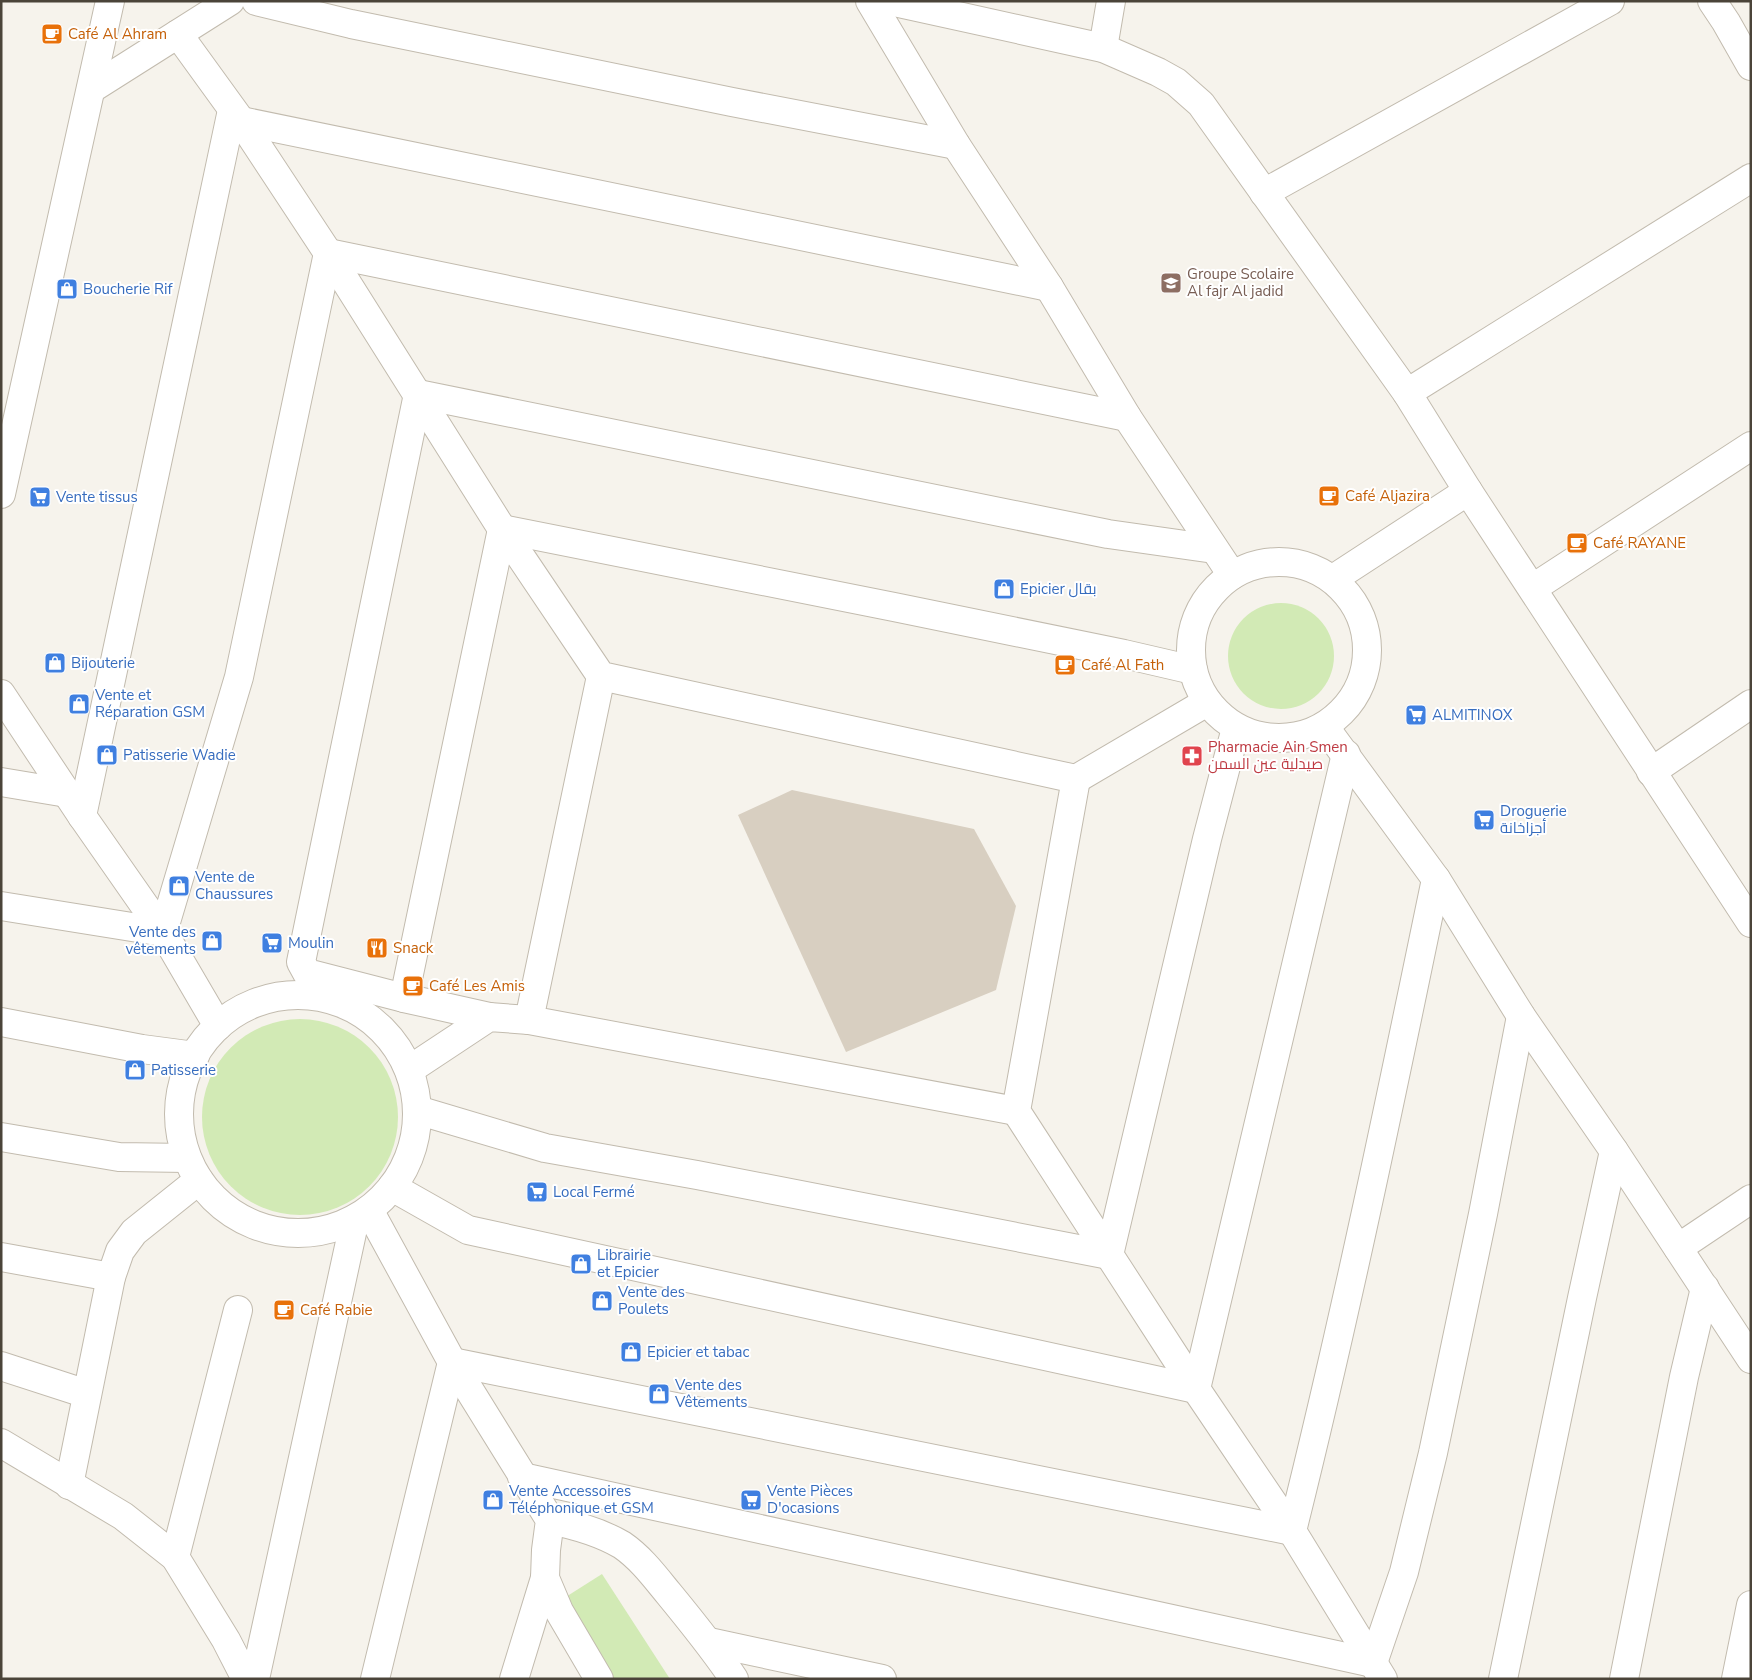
<svg xmlns="http://www.w3.org/2000/svg" width="1752" height="1680" font-family="'Nunito Sans',Cairo,sans-serif">
<style>
.green{fill:#d2eab5}
.building{fill:#d8cfc1}
.lines{fill:none;stroke-linecap:round;stroke-linejoin:round}
.minor-casing{stroke:#c2bbae;stroke-width:30}
.minor{stroke:#fff;stroke-width:28}
.labels{text-anchor:middle;dominant-baseline:central;stroke-width:4;stroke-linejoin:round;paint-order:stroke}
.food-label{font-size:15px;fill:#c56008;stroke:#fff;text-anchor:start}
.education-label{font-size:15px;fill:#785e54;stroke:#fff;text-anchor:start}
.shop-label{font-size:15px;fill:#366cbe;stroke:#fff;text-anchor:start}
.health-label{font-size:15px;fill:#be3a42;stroke:#fff;text-anchor:start}
</style>
<rect width="100%" height="100%" fill="#f6f3ec"/>
<g class="green">
<circle cx="1281" cy="656" r="53"/>
<circle cx="300" cy="1117" r="98"/>
<path d="M 602,1574 L 670,1679 L 613,1679 L 561,1600 Z"/>
</g>
<path class="building" d="M 792,790 L 974,829 L 1016,906 L 996,990 L 846,1052 L 738,815 Z"/>
<g class="lines">
<g class="minor-casing">
<g id="minor">
<path d="M 256,1 L 351,24 L 732,102 L 956,145"/>
<path d="M 870,1 L 956,145 L 1049,287 L 1127,417 L 1232,575"/>
<path d="M 890,1 L 1103,48 L 1158,72 L 1176,82 L 1201,104 L 1407,393 L 1468,491 L 1751,923"/>
<path d="M 1712,1 L 1726,22 L 1751,66"/>
<path d="M 178,34 L 241,121 L 328,253 L 502,529 L 601,676 L 1076,779 L 1016,1111 L 1196,1389 L 1292,1531 L 1383,1679"/>
<path d="M 1103,48 L 1111,1"/>
<path d="M 91,89 L 230,1"/>
<path d="M 241,121 L 1049,287"/>
<path d="M 1264,193 L 1610,1"/>
<path d="M 1407,393 L 1751,178"/>
<path d="M 1,494 L 110,1"/>
<circle cx="1279" cy="650" r="88"/>
<path d="M 1333,579 L 1468,491"/>
<path d="M 1533,588 L 1751,446"/>
<path d="M 601,676 L 529,1020 L 1016,1111"/>
<path d="M 1,694 L 82,816 L 163,932 L 218,1026"/>
<path d="M 1324,726 L 1436,879 L 1521,1016 L 1614,1151 L 1751,1359"/>
<path d="M 1651,772 L 1751,704"/>
<path d="M 1076,779 L 1207,702"/>
<path d="M 1,782 L 67,793"/>
<path d="M 82,816 L 232,110"/>
<path d="M 1,906 L 163,932 L 239,677 L 328,253 L 1127,417"/>
<circle cx="298" cy="1114" r="119"/>
<path d="M 404,998 L 502,529 L 894,607 L 1124,654 L 1193,670"/>
<path d="M 489,1017 L 404,998 L 307,973 L 301,962 L 418,394 L 1108,534 L 1214,549"/>
<path d="M 1,1022 L 142,1049 L 195,1056"/>
<path d="M 409,1070 L 489,1017 L 529,1020"/>
<path d="M 417,1110 L 545,1148 L 697,1175 L 1109,1255 L 1207,839 L 1236,728"/>
<path d="M 1,1137 L 119,1157 L 187,1158"/>
<path d="M 392,1187 L 468,1230 L 1196,1389 L 1346,754"/>
<path d="M 369,1210 L 452,1362 L 550,1520 L 546,1550 L 545,1578 L 559,1611 L 599,1679"/>
<path d="M 1678,1248 L 1751,1199"/>
<path d="M 1,1257 L 111,1277"/>
<path d="M 1,1366 L 87,1394"/>
<path d="M 1,1443 L 123,1516 L 175,1557 L 226,1640 L 246,1679"/>
<path d="M 522,1477 L 1373,1663 L 1404,1572 L 1433,1453 L 1483,1214 L 1521,1016"/>
<path d="M 69,1485 L 111,1277 L 120,1251 L 134,1232 L 199,1180"/>
<path d="M 550,1520 C 575,1525 600,1532 622,1545 C 641,1558 655,1577 669,1594 C 692,1622 714,1649 734,1679"/>
<path d="M 175,1557 L 238,1310"/>
<path d="M 709,1642 L 882,1679"/>
<path d="M 255,1679 L 355,1219"/>
<path d="M 375,1679 L 452,1362 L 1292,1531 C 1346,1315 1391,1097 1436,879"/>
<path d="M 514,1679 L 545,1578"/>
<path d="M 1503,1679 L 1582,1298 L 1614,1151"/>
<path d="M 1624,1679 L 1684,1377 L 1705,1288"/>
<path d="M 1736,1679 L 1751,1605"/>
</g>
</g>
<use href="#minor" class="minor"/>
</g>
<defs>
<g id="cafe-square" transform="scale(1.125)"><rect x="-9" y="-9" width="18" height="18" rx="4" fill="#e8710a" stroke="#fff"/><path d="M-5.5-4.5H6V0H3Q3 3.5 0 3.5H-2.5Q-5.5 3.5-5.5 0ZM3-3.2v2h1.7v-2ZM-6 4.5H4V6H-6Z" fill="#fff"/></g>
<g id="school-square" transform="scale(1.125)"><rect x="-9" y="-9" width="18" height="18" rx="4" fill="#8d6e63" stroke="#fff"/><path d="M0-5L7-2L0 1L-7-2ZM-4 1L0 2.5L4 1V4Q0 6-4 4Z" fill="#fff"/></g>
<g id="shop-square" transform="scale(1.125)"><rect x="-9" y="-9" width="18" height="18" rx="4" fill="#3f7fe0" stroke="#fff"/><path d="M-5-2.5h2.3a2.7 3.5 0 0 1 5.4 0H5L5.5 6h-11ZM-1.5-2.5h3a1.5 2.3 0 0 0-3 0Z" fill="#fff"/></g>
<g id="supermarket-square" transform="scale(1.125)"><rect x="-9" y="-9" width="18" height="18" rx="4" fill="#3f7fe0" stroke="#fff"/><path d="M-6-5.5h2.5l.6 2H6L4.5 2H-2.5L-4.4-4H-6ZM-1.5 3.2a1.3 1.3 0 1 0 .1 0ZM3 3.2a1.3 1.3 0 1 0 .1 0Z" fill="#fff"/></g>
<g id="pharmacy-square" transform="scale(1.125)"><rect x="-9" y="-9" width="18" height="18" rx="4" fill="#e0444e" stroke="#fff"/><path d="M-2-6h4v4h4v4h-4v4h-4v-4h-4v-4h4Z" fill="#fff"/></g>
<g id="restaurant-square" transform="scale(1.125)"><rect x="-9" y="-9" width="18" height="18" rx="4" fill="#e8710a" stroke="#fff"/><path d="M-5-6h1v4h1v-4h1v4h1v-4h1v5L-1.5 .5V6h-2V.5L-5-1ZM5-6V6H3V1.5H1.5Q1.5-4 5-6Z" fill="#fff"/></g>
</defs>
<g fill-rule="evenodd">
<use href="#cafe-square" x="52" y="34"/>
<use href="#school-square" x="1171" y="283"/>
<use href="#shop-square" x="67" y="289"/>
<use href="#cafe-square" x="1329" y="496"/>
<use href="#supermarket-square" x="40" y="497"/>
<use href="#cafe-square" x="1577" y="543"/>
<use href="#shop-square" x="1004" y="589"/>
<use href="#shop-square" x="55" y="663"/>
<use href="#cafe-square" x="1065" y="665"/>
<use href="#shop-square" x="79" y="704"/>
<use href="#supermarket-square" x="1416" y="715"/>
<use href="#shop-square" x="107" y="755"/>
<use href="#pharmacy-square" x="1192" y="756"/>
<use href="#supermarket-square" x="1484" y="820"/>
<use href="#shop-square" x="179" y="886"/>
<use href="#shop-square" x="212" y="941"/>
<use href="#supermarket-square" x="272" y="943"/>
<use href="#restaurant-square" x="377" y="948"/>
<use href="#cafe-square" x="413" y="986"/>
<use href="#shop-square" x="135" y="1070"/>
<use href="#supermarket-square" x="537" y="1192"/>
<use href="#shop-square" x="581" y="1264"/>
<use href="#shop-square" x="602" y="1301"/>
<use href="#cafe-square" x="284" y="1310"/>
<use href="#shop-square" x="631" y="1352"/>
<use href="#shop-square" x="659" y="1394"/>
<use href="#shop-square" x="493" y="1500"/>
<use href="#supermarket-square" x="751" y="1500"/>
</g>
<g class="labels">
<g class="food-label">
<text x="68" y="34">Café Al Ahram</text>
<text x="1345" y="496">Café Aljazira</text>
<text x="1593" y="543">Café RAYANE</text>
<text x="1081" y="665">Café Al Fath</text>
<text x="393" y="948">Snack</text>
<text x="429" y="986">Café Les Amis</text>
<text x="300" y="1310">Café Rabie</text>
</g>
<g class="education-label">
<text x="1187" y="274">Groupe Scolaire<tspan x="1187" dy="17">Al fajr Al jadid</tspan></text>
</g>
<g class="shop-label">
<text x="83" y="289">Boucherie Rif</text>
<text x="56" y="497">Vente tissus</text>
<text x="1020" y="589">Epicier بقال</text>
<text x="71" y="663">Bijouterie</text>
<text x="95" y="695">Vente et<tspan x="95" dy="17">Réparation GSM</tspan></text>
<text x="1432" y="715">ALMITINOX</text>
<text x="123" y="755">Patisserie Wadie</text>
<text x="1500" y="811">Droguerie<tspan x="1500" dy="17">أجزاخانة</tspan></text>
<text x="195" y="877">Vente de<tspan x="195" dy="17">Chaussures</tspan></text>
<text x="196" y="932" text-anchor="end">Vente des<tspan x="196" dy="17">vêtements</tspan></text>
<text x="288" y="943">Moulin</text>
<text x="151" y="1070">Patisserie</text>
<text x="553" y="1192">Local Fermé</text>
<text x="597" y="1255">Librairie<tspan x="597" dy="17">et Epicier</tspan></text>
<text x="618" y="1292">Vente des<tspan x="618" dy="17">Poulets</tspan></text>
<text x="647" y="1352">Epicier et tabac</text>
<text x="675" y="1385">Vente des<tspan x="675" dy="17">Vêtements</tspan></text>
<text x="509" y="1491">Vente Accessoires<tspan x="509" dy="17">Téléphonique et GSM</tspan></text>
<text x="767" y="1491">Vente Pièces<tspan x="767" dy="17">D'ocasions</tspan></text>
</g>
<g class="health-label">
<text x="1208" y="747">Pharmacie Ain Smen<tspan x="1208" dy="17">صيدلية عين السمن</tspan></text>
</g>
</g>
<rect width="1752" height="1680" fill="none" stroke="#4b4439" stroke-width="5"/>
</svg>
